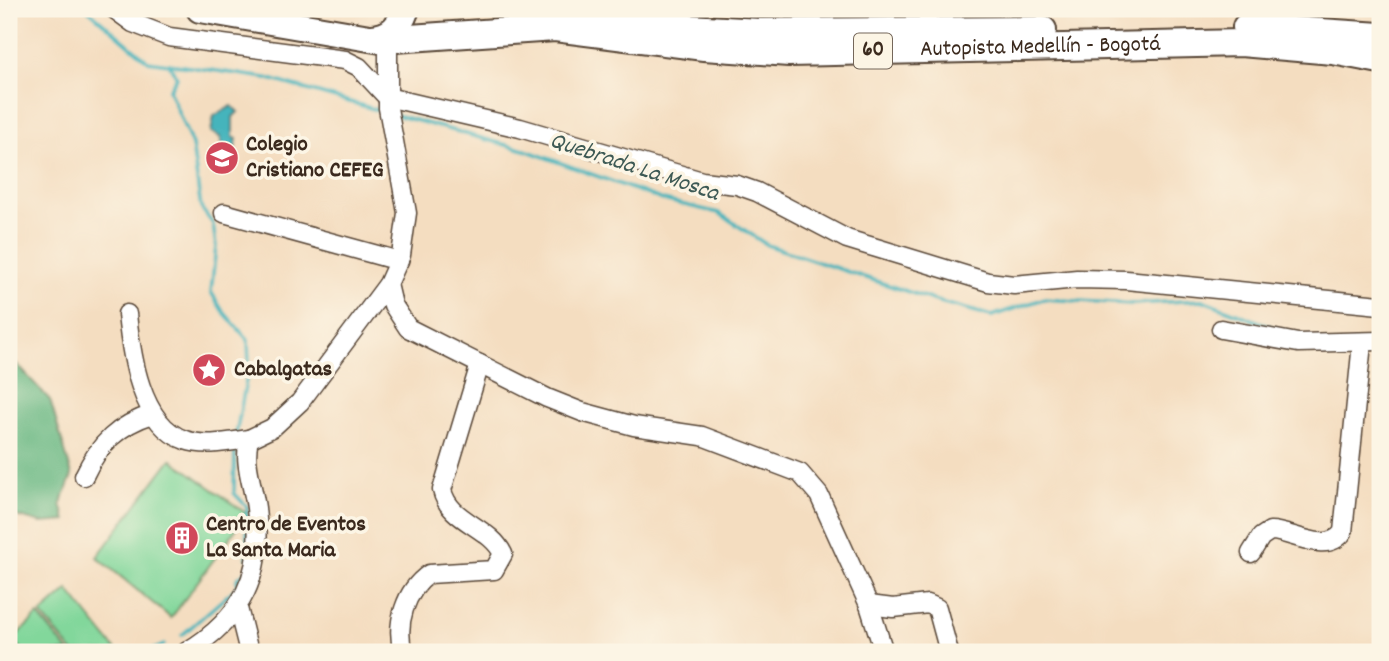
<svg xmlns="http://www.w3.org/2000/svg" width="1389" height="661" font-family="Dekko,sans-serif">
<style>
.green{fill:#82d79b;stroke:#5e805c;stroke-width:2}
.forest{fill:#69b883;stroke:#527150;stroke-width:2}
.water{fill:#44b4bc;stroke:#406f6d;stroke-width:2}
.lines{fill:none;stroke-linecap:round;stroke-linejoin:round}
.stream{stroke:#44b4bc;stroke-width:3.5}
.minor-casing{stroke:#574536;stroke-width:21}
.highway-casing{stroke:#574536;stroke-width:30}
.minor{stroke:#fff;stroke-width:18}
.highway{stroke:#fff;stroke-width:26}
.labels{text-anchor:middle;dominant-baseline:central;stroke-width:7;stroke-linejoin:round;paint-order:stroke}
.shield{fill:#fcf5e5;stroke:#75675a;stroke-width:2}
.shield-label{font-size:21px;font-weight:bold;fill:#3b2a1e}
.street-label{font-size:23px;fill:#3b2a1e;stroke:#fcf5e5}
.poi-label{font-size:23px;font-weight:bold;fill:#3b2a1e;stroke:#fcf5e5;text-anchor:start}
.water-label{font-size:24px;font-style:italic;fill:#3e5a55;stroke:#fcf5e5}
</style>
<rect width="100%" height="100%" fill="#fcf5e5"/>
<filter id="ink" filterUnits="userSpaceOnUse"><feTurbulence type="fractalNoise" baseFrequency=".0143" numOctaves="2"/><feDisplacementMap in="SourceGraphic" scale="14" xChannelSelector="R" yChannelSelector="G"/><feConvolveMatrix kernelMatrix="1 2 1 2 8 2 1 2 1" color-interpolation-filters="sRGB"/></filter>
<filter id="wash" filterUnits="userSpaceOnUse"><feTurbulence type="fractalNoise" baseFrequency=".00686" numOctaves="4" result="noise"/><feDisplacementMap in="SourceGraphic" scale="28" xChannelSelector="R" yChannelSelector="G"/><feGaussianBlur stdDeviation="1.57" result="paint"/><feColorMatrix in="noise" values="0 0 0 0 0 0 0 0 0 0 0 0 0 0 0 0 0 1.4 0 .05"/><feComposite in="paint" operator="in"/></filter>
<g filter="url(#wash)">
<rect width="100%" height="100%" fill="#f4ddc0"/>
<g class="green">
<path d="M 171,459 L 247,514 L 171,618 L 97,557 Z"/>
<path d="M 68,590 L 116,650 L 113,652 L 73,652 L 41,614 Z"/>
<path d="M 38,615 L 69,652 L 24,652 L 13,639 Z"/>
</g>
<path class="forest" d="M 9,356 L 50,400 L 72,475 L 61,504 L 66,521 L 41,523 L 9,514 Z"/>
<path class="water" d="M 232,106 L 238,112 L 233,117 L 233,137 L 237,139 L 235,148 L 225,153 L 220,137 L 211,132 L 214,116 Z"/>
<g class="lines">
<g class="stream">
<path d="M 87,9 L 148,61 L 266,78 L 381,111"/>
<path d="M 169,64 L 177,77 L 169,90 L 192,145 L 201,208 L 213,224 L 216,246 L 211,292 L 222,310 L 248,340 L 249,365 L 236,434"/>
<path d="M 396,115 L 525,150 L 663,200 L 719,213 L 767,245 L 936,301 L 992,316 L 1043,299 L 1133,304 L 1202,300 L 1288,333"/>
<path d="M 235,446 L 234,493 L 247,507 L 247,558"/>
<path d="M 182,635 L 237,587 L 237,579 L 245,572"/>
<path d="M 148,652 L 164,645"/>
</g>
</g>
</g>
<g filter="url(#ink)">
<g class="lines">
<g class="minor-casing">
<g id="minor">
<path d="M 114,9 L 133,23 L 169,37 L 345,60 L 359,67 L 387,97 L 520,128 L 702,181 L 737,185 L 757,192 L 847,239 L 988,282 L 1014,285 L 1077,279 L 1126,280 L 1380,305"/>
<path d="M 224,213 L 399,261"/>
<path d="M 388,284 L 393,305 L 408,328 L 547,398 L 582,412 L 634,426 L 702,436 L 800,473 L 819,495 L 869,605 L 884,652"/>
<path d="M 127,314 C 131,353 140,425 185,440 C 205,447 228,442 249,439"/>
<path d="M 1221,329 L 1298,343 L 1380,341"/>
<path d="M 84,476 C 99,444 118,425 153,414"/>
<path d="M 1251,553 L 1261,537 L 1270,531 C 1290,530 1326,556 1343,532 L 1362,343"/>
<path d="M 869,605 L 893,608 L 928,604 L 937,608 L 949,652"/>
<path d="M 238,608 L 249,652"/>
<path d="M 186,652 C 243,618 264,574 256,508 C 253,485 243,463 249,439 L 272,428 L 300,402 L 388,284 L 401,255 L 407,213 L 388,108 L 388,40"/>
<path d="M 403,652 C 395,624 405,591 429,574 L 494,570 L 503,554 C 490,526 449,522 442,490 L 480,364"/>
</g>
</g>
<g class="highway-casing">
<g id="highway">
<path id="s1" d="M 200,9 L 381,40 L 555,28 L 704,47 L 789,53 L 1241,43 L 1333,51 L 1380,60"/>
<path d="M 574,9 L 688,28 L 760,32 L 1043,30"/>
<path d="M 1246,27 L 1380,36"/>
<path d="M 372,38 C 391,37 400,26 406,9"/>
</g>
</g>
<use href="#minor" class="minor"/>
<use href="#highway" class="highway"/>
</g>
</g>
<defs>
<g id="school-disc" transform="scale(1.75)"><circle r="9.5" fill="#d1495b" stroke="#fcf5e5"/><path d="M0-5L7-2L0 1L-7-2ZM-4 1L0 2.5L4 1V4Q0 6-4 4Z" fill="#fff"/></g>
<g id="sight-disc" transform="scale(1.75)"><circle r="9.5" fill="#d1495b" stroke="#fcf5e5"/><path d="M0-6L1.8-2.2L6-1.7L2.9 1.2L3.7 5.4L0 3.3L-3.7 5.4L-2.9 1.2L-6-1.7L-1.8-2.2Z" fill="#fff"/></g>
<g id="building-disc" transform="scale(1.75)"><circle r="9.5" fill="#d1495b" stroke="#fcf5e5"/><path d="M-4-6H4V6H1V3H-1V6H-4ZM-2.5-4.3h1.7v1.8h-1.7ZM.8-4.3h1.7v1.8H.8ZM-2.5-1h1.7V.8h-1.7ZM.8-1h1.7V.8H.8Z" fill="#fff"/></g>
</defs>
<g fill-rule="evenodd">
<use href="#school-disc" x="222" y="158"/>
<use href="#sight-disc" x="209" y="370"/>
<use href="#building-disc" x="182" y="538"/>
</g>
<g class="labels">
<rect class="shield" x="854" y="33.5" width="38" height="35" rx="5"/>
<g class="shield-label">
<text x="873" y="51">60</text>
</g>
<g class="street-label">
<text stroke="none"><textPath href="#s1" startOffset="845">Autopista Medellín - Bogotá</textPath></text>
</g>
<g class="poi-label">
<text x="246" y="145">Colegio<tspan x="246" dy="26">Cristiano CEFEG</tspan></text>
<text x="234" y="370">Cabalgatas</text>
<text x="206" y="525">Centro de Eventos<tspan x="206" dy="26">La Santa Maria</tspan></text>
</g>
<g class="water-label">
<text transform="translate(634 168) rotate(18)">Quebrada La Mosca</text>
</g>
</g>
<rect width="1389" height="661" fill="none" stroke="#fcf5e5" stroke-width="35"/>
</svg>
